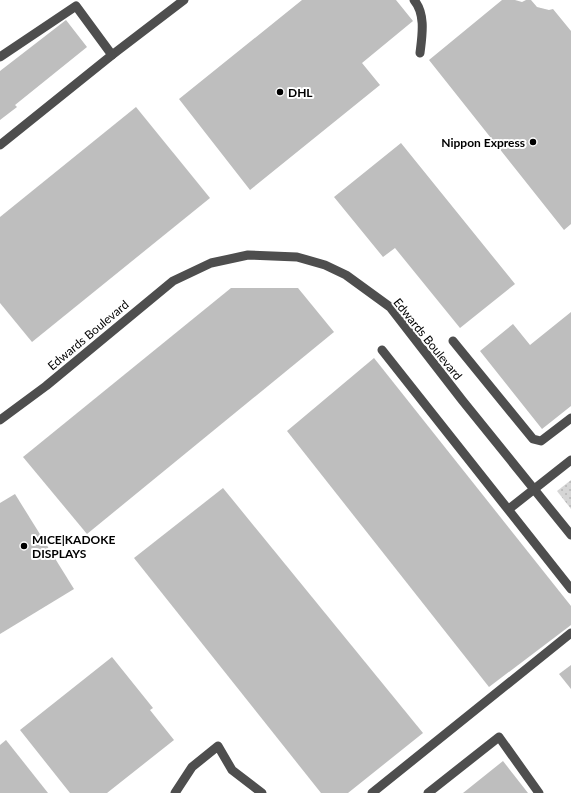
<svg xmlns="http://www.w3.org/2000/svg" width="571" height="793" font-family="Lato,sans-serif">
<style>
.grass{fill:url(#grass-dots)}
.building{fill:#bebebe}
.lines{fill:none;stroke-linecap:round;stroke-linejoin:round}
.minor{stroke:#4e4e4e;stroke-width:9}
.poi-dot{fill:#000;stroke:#fff;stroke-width:1.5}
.labels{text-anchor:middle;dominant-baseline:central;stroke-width:4;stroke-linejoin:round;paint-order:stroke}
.poi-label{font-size:12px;font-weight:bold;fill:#000;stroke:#fff;text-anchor:start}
.street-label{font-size:12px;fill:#000;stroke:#fff}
</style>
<defs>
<pattern id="grass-dots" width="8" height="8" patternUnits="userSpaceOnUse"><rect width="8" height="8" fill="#d5d5d5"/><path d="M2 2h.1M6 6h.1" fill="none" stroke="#b5b5b5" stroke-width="1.8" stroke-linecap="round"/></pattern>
</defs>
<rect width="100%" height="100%" fill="#fff"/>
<path class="grass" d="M 571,480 L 571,509 L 557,491 Z"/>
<g class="building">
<path d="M 302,0 L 396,0 L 413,21 L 362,63 L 380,85 L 250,190 L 179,99 Z"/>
<path d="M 502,0 L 515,0 L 522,2 L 526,0 L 531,0 L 537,7 L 549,10 L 553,9 L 571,31 L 571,224 L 564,230 L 429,60 Z"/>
<path d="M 66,20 L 87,47 L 15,105 L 17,107 L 0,120 L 0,71 Z"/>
<path d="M 136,107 L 210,198 L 32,342 L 0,303 L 0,217 Z"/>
<path d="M 401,143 L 515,284 L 460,328 L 395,248 L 383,257 L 334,197 Z"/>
<path d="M 231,288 L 298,288 L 334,332 L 87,534 L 23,457 Z"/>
<path d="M 571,312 L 571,406 L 542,429 L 480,351 L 513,324 L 530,345 Z"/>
<path d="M 374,358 L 571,606 L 571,625 L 489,687 L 287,431 Z"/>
<path d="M 223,488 L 423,733 L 348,793 L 321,793 L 134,558 Z"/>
<path d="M 15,494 L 74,589 L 0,634 L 0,503 Z"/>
<path d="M 112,657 L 153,708 L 150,710 L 174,740 L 107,793 L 70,793 L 20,730 Z"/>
<path d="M 571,665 L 571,689 L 559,674 Z"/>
<path d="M 6,740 L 48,793 L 0,793 L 0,745 Z"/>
<path d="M 503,761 L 528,793 L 463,793 Z"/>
</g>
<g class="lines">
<g class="minor">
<path d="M 414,0 C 426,14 422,36 420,53"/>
<path d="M 112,55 L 184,0"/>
<path d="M 0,57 L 76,6 L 112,55 L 0,145"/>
<path d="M 453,341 L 533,439 L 541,441 L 571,418"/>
<path d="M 382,350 L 571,589"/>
<path d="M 0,420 L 46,386 L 173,281 L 211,263 L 248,255 L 297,257 L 325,265 L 346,275 L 390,307 L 462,400 L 571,535"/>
<path d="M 509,509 L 571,460"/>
<path d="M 175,793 L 192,767 L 218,746 L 232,770 L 262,793"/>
<path d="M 372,793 L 571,633"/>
<path d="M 428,793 L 499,737 L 539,793"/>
</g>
</g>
<g class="poi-dot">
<circle cx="280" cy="92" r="4"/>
<circle cx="533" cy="142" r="4"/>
<circle cx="24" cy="546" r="4"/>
</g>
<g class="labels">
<g class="poi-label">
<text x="288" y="92">DHL</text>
<text x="525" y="142" text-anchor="end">Nippon Express</text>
<text x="32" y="539">MICE|KADOKE<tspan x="32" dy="14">DISPLAYS</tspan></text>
</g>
<g class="street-label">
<text transform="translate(88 335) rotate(-40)">Edwards Boulevard</text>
<text transform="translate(428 339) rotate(51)">Edwards Boulevard</text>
</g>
</g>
</svg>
